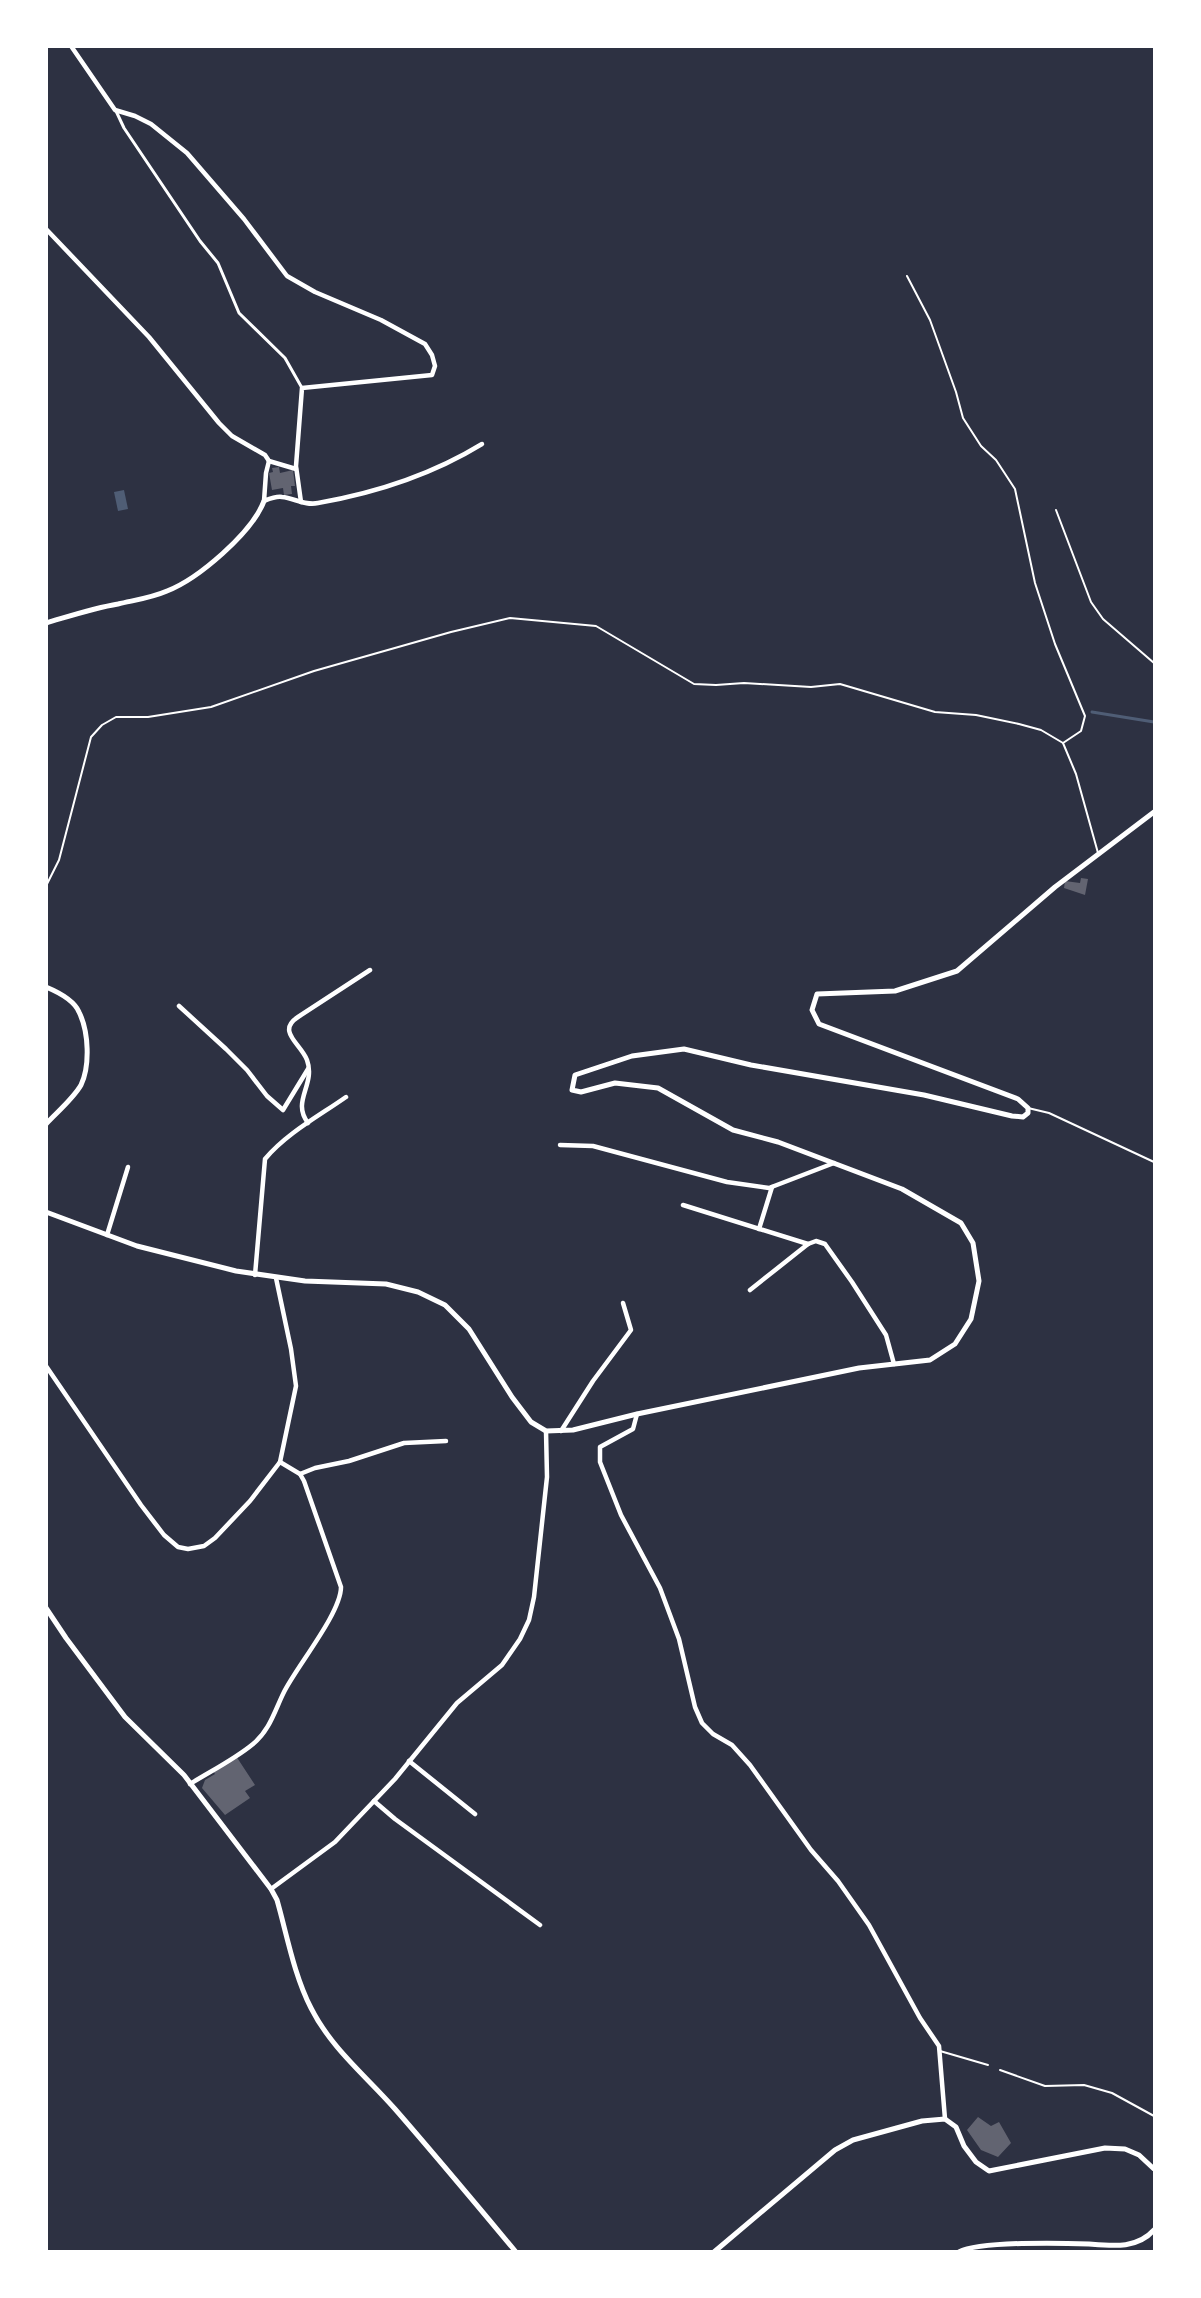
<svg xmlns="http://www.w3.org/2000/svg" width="1201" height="2298" font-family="Montserrat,sans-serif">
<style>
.water{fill:#4f5d75}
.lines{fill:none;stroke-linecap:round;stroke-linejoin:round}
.stream{stroke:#4f5d75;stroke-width:3}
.building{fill:#626471}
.service{stroke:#fff;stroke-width:2}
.pedestrian{stroke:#fff;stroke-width:3}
.minor{stroke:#fff;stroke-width:4.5}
.tertiary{stroke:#fff;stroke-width:5}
</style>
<rect width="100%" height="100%" fill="#2d3142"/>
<path class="water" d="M 124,490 L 128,509 L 118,511 L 114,492 Z"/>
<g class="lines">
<path class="stream" d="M 1092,712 L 1154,722"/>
</g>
<g class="building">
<path d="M 279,467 L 280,473 L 293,470 L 295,486 L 291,486 L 292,494 L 284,495 L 283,488 L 272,490 L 269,473 L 273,472 L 272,468 Z"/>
<path d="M 1081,878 L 1088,879 L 1085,895 L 1064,888 L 1065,881 L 1080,883 Z"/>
<path d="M 236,1756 L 255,1785 L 245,1791 L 250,1798 L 225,1815 L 202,1788 L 205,1780 L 215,1774 L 213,1771 Z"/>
<path d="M 978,2117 L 991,2126 L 999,2122 L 1011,2143 L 998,2157 L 981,2150 L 967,2130 Z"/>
</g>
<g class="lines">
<g class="service">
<path d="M 907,276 L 930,320 L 956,392 L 963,418 L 981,446 L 996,460 L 1015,489 L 1035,583 L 1055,644 L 1085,716 L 1081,731 L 1063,743 L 1076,774 L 1098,853"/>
<path d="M 1056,510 L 1091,602 L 1103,619 L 1154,663"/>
<path d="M 46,886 L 59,860 L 91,737 L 102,725 L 116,717 L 148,717 L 211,707 L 314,671 L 451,632 L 510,618 L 596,626 L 694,684 L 716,685 L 744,683 L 811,687 L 840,684 L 935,712 L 976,715 L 1019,724 L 1041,730 L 1063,743"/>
<path d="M 1028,1108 L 1049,1113 L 1154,1162"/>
<path d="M 940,2051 L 988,2065"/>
<path d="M 1000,2070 L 1045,2086 L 1084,2085 L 1112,2093 L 1154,2116"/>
</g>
<path class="pedestrian" d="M 116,111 L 124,128 L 200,241 L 218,263 L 239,313 L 285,358 L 302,388"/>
<g class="minor">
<path d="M 71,46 L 115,110 L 135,116 L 151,124 L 187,153 L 244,219 L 287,276 L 315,292 L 381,320 L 425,344 L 432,355 L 435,366 L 432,375 L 302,388 L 296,466 L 301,502"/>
<path d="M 46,229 L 149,337 L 219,423 L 232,436 L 265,455 L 269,461"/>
<path d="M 269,461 L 266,473 L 264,501 C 269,499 276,496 282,497 C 294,498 305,506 318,503 C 375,493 433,474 482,444"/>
<path d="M 269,461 L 296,469"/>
<path d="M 179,1006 L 226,1049 L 247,1070 L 267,1096 L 283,1110 L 308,1069"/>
<path d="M 308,1123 C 291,1101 316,1085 307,1060 C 301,1044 276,1031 298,1017 L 370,970"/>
<path d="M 560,1145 L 593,1146 L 727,1182 L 769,1188 L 834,1163"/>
<path d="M 683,1205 L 808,1244"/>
<path d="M 759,1229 L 772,1187"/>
<path d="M 107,1235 L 128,1167"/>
<path d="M 255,1275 L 265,1159 C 287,1133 319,1116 346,1097"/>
<path d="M 750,1290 L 808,1244 L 816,1241 L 825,1244 L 852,1282 L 886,1335 L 894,1364"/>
<path d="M 46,1366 L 141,1505 L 164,1535 L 178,1547 L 188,1549 L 204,1546 L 215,1538 L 250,1501 L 280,1462 L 296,1386 L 291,1349 L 276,1278"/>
<path d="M 637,1414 L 633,1429 L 600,1447 L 600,1462 L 621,1515 L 660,1588 L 679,1639 L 695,1707 L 702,1723 L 713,1734 L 732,1745 L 750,1765 L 811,1850 L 838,1881 L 869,1925 L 920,2018 L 939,2046 L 945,2119"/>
<path d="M 561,1431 L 593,1381 L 631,1330 L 623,1303"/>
<path d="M 300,1474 L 315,1468 L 349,1461 L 404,1443 L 446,1441"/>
<path d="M 409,1761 L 475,1814"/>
<path d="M 190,1784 C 211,1771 235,1759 253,1744 C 270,1730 275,1710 284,1692 C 297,1666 341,1613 341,1587 L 304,1481 L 300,1474 L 280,1462"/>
<path d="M 374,1801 L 395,1819 L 540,1925"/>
<path d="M 271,1889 L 335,1842 L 395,1779 L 457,1703 L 502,1665 L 520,1639 L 529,1620 L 534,1597 L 547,1477 L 546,1431"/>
</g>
<g class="tertiary">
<path d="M 46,623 C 70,616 94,608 118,604 C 135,600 151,598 167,591 C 198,579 252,533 264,501"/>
<path d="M 46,987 C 58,992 74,1000 79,1012 C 89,1032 90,1066 81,1085 C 73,1099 57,1112 46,1124"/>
<path d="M 46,1212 L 137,1246 L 236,1271 L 305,1281 L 386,1284 L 418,1292 L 445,1305 L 469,1329 L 512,1397 L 531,1422 L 546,1431 L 573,1430 L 637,1414 L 859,1368 L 930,1360 L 955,1344 L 971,1319 L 979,1281 L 973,1243 L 961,1223 L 902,1189 L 778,1142 L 733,1130 L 658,1088 L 615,1083 L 581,1092 L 572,1090 L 575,1075 L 632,1056 L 684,1049 L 751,1065 L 924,1095 L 1012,1116 L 1023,1117 L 1028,1113 L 1028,1108 L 1018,1099 L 819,1024 L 812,1010 L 817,994 L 895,991 L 957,971 L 1055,887 L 1154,812"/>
<path d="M 46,1608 L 66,1638 L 125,1717 L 184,1775 L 271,1889 L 277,1900 C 287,1935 294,1975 311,2008 C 331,2048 366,2076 395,2109 C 436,2156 476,2204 516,2252"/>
<path d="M 714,2252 L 835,2150 L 853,2140 L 922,2121 L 945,2119 L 956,2127 L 964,2146 L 976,2162 L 989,2171 L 1105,2148 L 1125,2149 L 1139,2155 L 1154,2169"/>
<path d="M 959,2252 C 979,2241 1063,2243 1089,2244 C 1113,2246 1137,2249 1154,2230"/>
</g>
</g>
<rect width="1201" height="2298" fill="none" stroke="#ffffff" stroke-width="96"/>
</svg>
